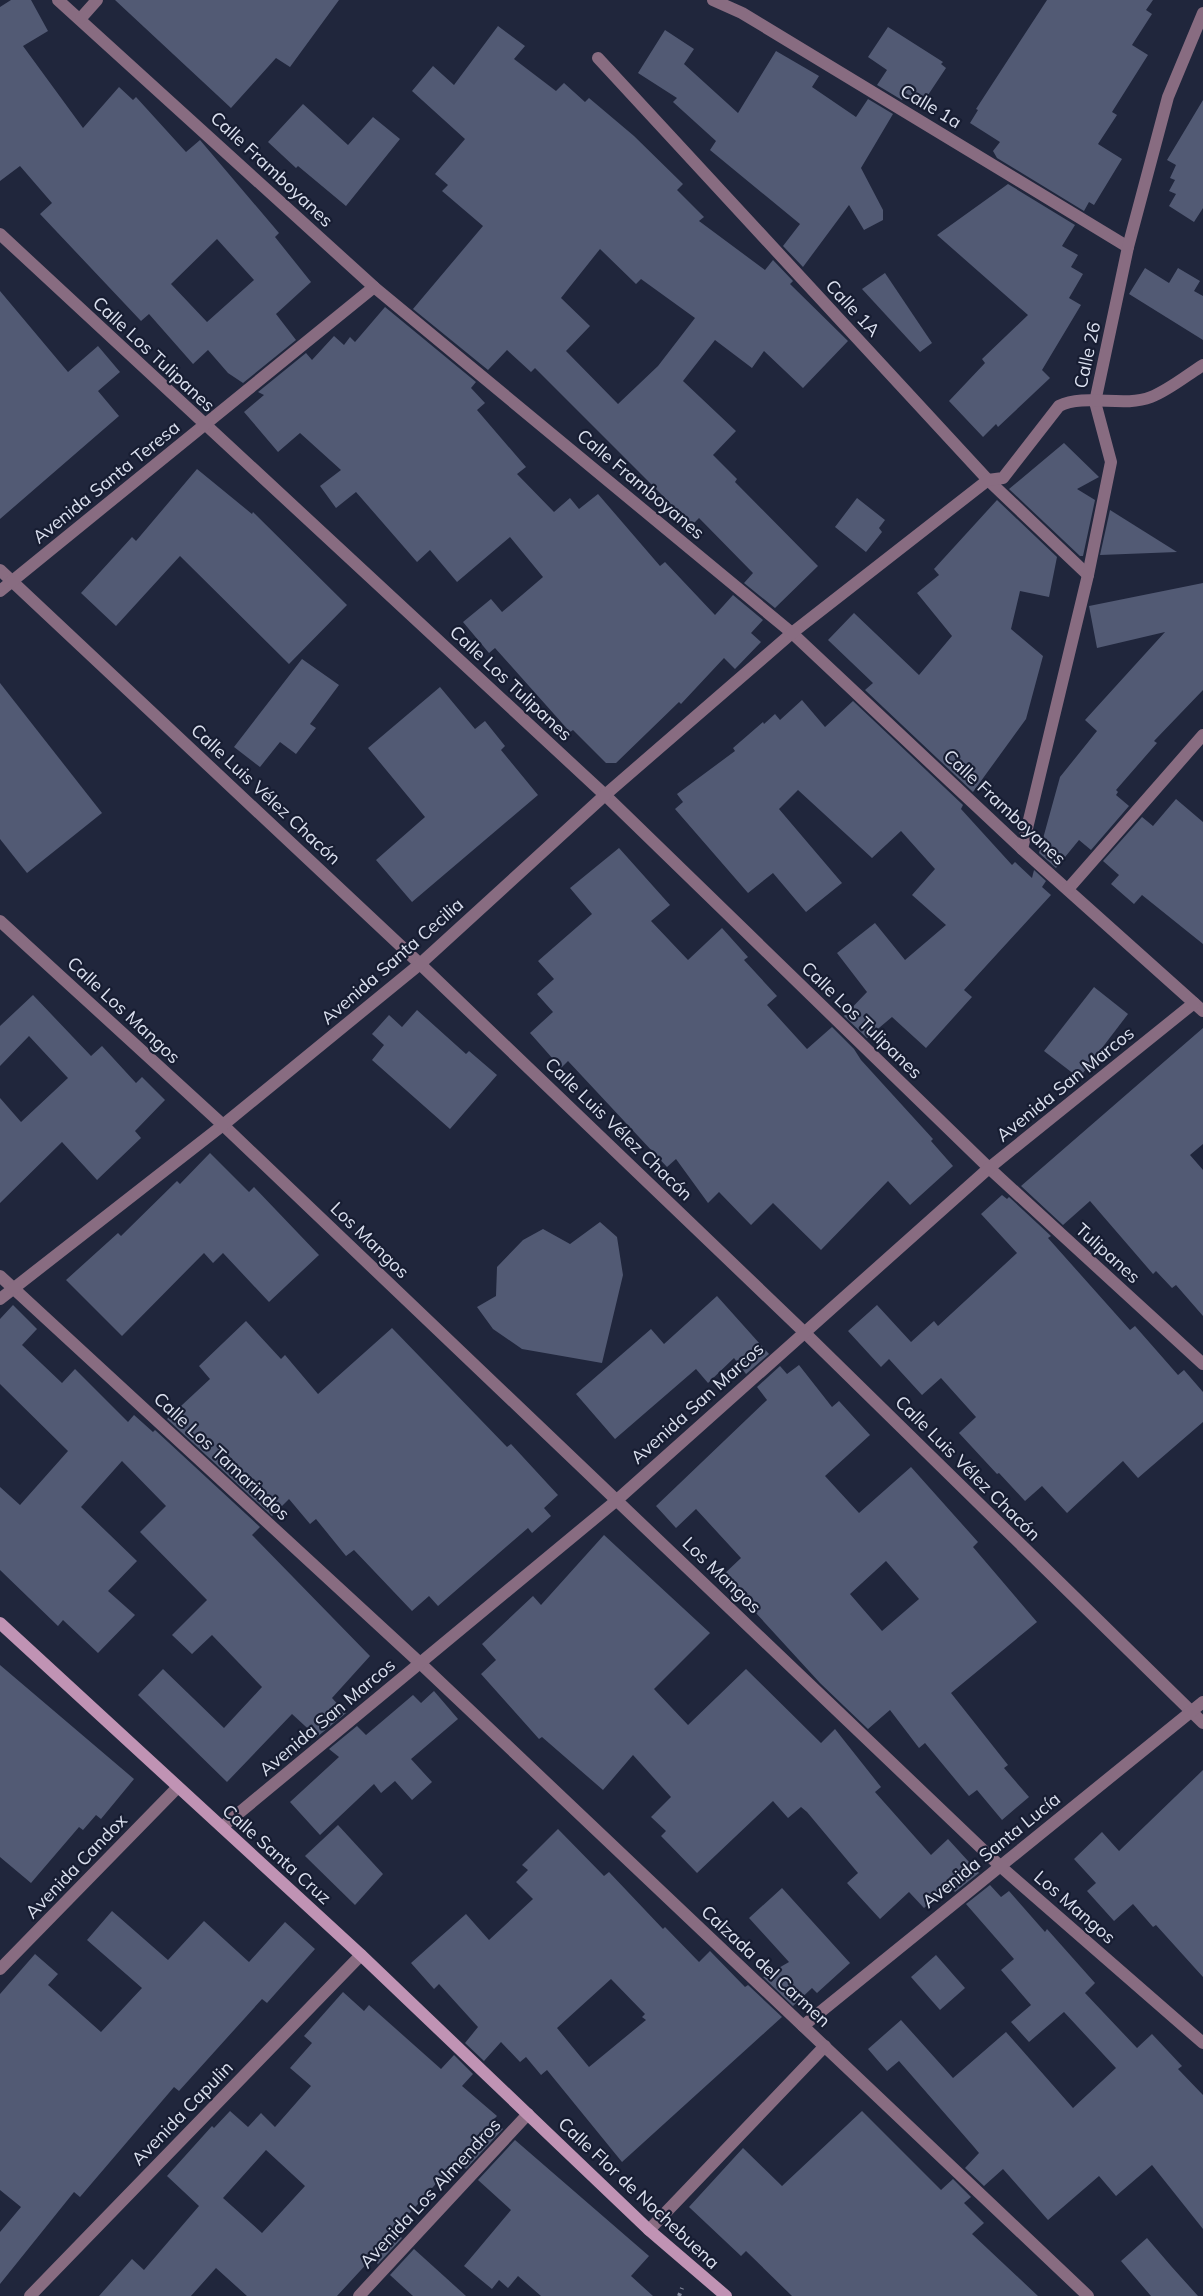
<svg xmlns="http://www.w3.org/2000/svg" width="1203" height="2296" font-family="Mulish,sans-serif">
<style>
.building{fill:#525a74;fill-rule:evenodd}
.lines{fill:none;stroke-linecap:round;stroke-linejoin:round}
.path{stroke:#82879a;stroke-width:4;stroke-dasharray:3 4.5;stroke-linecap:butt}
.street{stroke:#886c81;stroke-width:12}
.secondary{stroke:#c093b4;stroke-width:12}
.labels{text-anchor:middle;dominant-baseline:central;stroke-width:4.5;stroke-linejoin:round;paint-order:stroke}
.street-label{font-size:18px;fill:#dbe0ef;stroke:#171d32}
</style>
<rect width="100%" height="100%" fill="#20263c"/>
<g class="building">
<path d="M 11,0 L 31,0 L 48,31 L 23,46 L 83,128 L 119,87 L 133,100 L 136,97 L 186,152 L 200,140 L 279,233 L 275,237 L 311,282 L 276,314 L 296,340 L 243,383 L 228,373 L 208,350 L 193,364 L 149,314 L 141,321 L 40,214 L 52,203 L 20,166 L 0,181 L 0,7 ZM 217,239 L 254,280 L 207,322 L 171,284 Z"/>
<path d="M 115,0 L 339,0 L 290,67 L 276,58 L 231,108 Z"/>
<path d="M 1047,0 L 1153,0 L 1146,10 L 1152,14 L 1132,45 L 1148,55 L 1112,112 L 1117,115 L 1098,144 L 1122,159 L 1094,205 L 1089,202 L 1084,211 L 997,158 L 993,151 L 1000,142 L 970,123 L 978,110 L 976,109 Z"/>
<path d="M 498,26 L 525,46 L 514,59 L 556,91 L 564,83 L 585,102 L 589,98 L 634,136 L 683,184 L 677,190 L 704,217 L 699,221 L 765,270 L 773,260 L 793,281 L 790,284 L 848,341 L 803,388 L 764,351 L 752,368 L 715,340 L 683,381 L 736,431 L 713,455 L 737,479 L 735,482 L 818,566 L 775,608 L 744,583 L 753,573 L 699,518 L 692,525 L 535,368 L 531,372 L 507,350 L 488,370 L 413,309 L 483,226 L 442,191 L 448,185 L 435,174 L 465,139 L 412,91 L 433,66 L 454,85 ZM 600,249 L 636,284 L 641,279 L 695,318 L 658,366 L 618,404 L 566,351 L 590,326 L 561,298 Z"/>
<path d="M 888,27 L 943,62 L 941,64 L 946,68 L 922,104 L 906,93 L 902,100 L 877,85 L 887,70 L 868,57 Z"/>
<path d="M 665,30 L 694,49 L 684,64 L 738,113 L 776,51 L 819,76 L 812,87 L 856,117 L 868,99 L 893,114 L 861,168 L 883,210 L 883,220 L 864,230 L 849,205 L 803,267 L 783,246 L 800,224 L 710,150 L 716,141 L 673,102 L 677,98 L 638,73 Z"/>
<path d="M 1203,100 L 1203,208 L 1194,222 L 1169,206 L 1176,194 L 1169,191 L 1175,180 L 1170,178 L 1176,165 L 1167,160 Z"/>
<path d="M 303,104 L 348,145 L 373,117 L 400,139 L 346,206 L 298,166 L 296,168 L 268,142 Z"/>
<path d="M 1008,184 L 1075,225 L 1062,246 L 1078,255 L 1071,267 L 1083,274 L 1069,298 L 1081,305 L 1042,370 L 1050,378 L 998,427 L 996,424 L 983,437 L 949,401 L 985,363 L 982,359 L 1028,315 L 937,235 Z"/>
<path d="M 1145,268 L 1169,283 L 1178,268 L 1200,281 L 1194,291 L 1203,296 L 1203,340 L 1129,294 Z"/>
<path d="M 885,273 L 932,343 L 920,352 L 862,289 Z"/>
<path d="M 0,291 L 68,372 L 98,346 L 120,372 L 98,391 L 119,416 L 0,519 Z"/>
<path d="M 385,307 L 476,382 L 471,388 L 485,403 L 477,410 L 526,467 L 517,474 L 554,512 L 570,498 L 579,509 L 598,494 L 660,566 L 665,562 L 715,615 L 733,595 L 763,620 L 751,633 L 761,642 L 735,669 L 724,658 L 681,704 L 679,702 L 616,763 L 606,763 L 573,730 L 570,732 L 495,648 L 489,653 L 463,622 L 491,599 L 502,612 L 543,577 L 510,537 L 457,582 L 430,550 L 417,562 L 356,492 L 336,508 L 320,486 L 341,470 L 300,433 L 278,452 L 244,412 L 264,395 L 258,392 L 306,353 L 312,360 L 334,336 L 344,345 L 350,337 L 355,342 Z"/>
<path d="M 1064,443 L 1099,477 L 1077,489 L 1095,500 L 1083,556 L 1080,556 L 1009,489 Z"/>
<path d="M 197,469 L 252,514 L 253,512 L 347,605 L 289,664 L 180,556 L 116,626 L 81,593 L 132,537 L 136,541 Z"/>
<path d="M 857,498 L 885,520 L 879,528 L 882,532 L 866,552 L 835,527 Z"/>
<path d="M 997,500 L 1057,557 L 1049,597 L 1020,591 L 1011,629 L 1043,656 L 1026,719 L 973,792 L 865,690 L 873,683 L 828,640 L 854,613 L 919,675 L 952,636 L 917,593 L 939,575 L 934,569 Z"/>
<path d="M 1110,510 L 1177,552 L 1100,555 Z"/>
<path d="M 1203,583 L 1203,690 L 1154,741 L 1157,743 L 1116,790 L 1118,792 L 1116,795 L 1129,806 L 1091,850 L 1079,840 L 1056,868 L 1039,853 L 1060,777 L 1097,731 L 1085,720 L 1165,632 L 1097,648 L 1089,606 Z"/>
<path d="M 302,659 L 339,685 L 310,724 L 316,728 L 296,754 L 280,742 L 260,767 L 234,747 Z"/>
<path d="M 0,683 L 102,813 L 27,873 L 0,839 Z"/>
<path d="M 440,687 L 475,729 L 485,721 L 505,746 L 501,750 L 538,795 L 412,902 L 376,860 L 425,817 L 368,748 Z"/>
<path d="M 802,700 L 825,727 L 853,701 L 963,805 L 961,809 L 1012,865 L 1015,862 L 1032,878 L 1034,870 L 1046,881 L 1042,887 L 1051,895 L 964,990 L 972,997 L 926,1048 L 892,1017 L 867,1038 L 844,1016 L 867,992 L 837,953 L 875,923 L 905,960 L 946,925 L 912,895 L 935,869 L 901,831 L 872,858 L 798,790 L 779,809 L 842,883 L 806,912 L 773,873 L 748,893 L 675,809 L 683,802 L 677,794 L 735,751 L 733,748 L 763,722 L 764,724 L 775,714 L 780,720 Z"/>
<path d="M 1176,799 L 1203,822 L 1203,944 L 1142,895 L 1134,904 L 1111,884 L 1119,875 L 1103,861 L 1142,817 L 1153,826 Z"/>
<path d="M 619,848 L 670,905 L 651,921 L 688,960 L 722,928 L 748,957 L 744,960 L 777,996 L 767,1005 L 807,1049 L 832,1027 L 854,1049 L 861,1060 L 933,1139 L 931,1141 L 953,1166 L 910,1205 L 888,1181 L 821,1250 L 773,1203 L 751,1225 L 719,1192 L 708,1203 L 676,1159 L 667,1167 L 568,1061 L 561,1068 L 530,1033 L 553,1012 L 537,994 L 554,979 L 538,961 L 592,914 L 570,888 Z"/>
<path d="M 1094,987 L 1128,1014 L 1079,1078 L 1044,1051 Z"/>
<path d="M 33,995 L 91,1056 L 102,1046 L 136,1083 L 142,1077 L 165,1100 L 135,1131 L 141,1138 L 97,1180 L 62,1142 L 0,1203 L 0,1098 L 21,1122 L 68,1078 L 29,1036 L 0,1066 L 0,1026 Z"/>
<path d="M 417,1010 L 466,1054 L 469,1051 L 497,1075 L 450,1129 L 372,1060 L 384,1045 L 372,1034 L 389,1015 L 402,1027 Z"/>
<path d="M 1203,1028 L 1203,1144 L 1190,1155 L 1203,1170 L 1203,1316 L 1176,1285 L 1172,1288 L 1156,1271 L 1153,1274 L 1090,1201 L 1063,1225 L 1021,1186 Z"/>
<path d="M 210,1153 L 249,1192 L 254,1187 L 319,1255 L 269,1302 L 223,1253 L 213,1263 L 204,1253 L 122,1336 L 66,1280 L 118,1233 L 121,1236 L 177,1181 L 180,1184 Z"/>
<path d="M 1002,1195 L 1007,1199 L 1009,1197 L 1051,1236 L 1048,1238 L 1130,1330 L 1135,1326 L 1178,1375 L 1184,1370 L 1203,1392 L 1203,1422 L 1138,1478 L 1123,1461 L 1067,1513 L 1042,1486 L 1025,1501 L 999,1473 L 997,1474 L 959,1433 L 976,1417 L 941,1378 L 922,1395 L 889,1359 L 881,1367 L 848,1331 L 877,1305 L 911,1342 L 934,1321 L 938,1326 L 1017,1253 L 981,1214 Z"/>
<path d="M 600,1222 L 617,1237 L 623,1275 L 602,1363 L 522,1349 L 493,1329 L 477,1307 L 496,1296 L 497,1267 L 523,1240 L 543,1229 L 570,1244 Z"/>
<path d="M 717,1296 L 769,1354 L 746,1374 L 734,1358 L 708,1383 L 696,1369 L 615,1439 L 576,1394 L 651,1329 L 664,1344 Z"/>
<path d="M 13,1305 L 37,1329 L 22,1345 L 62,1383 L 75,1369 L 128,1422 L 134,1415 L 153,1432 L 155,1430 L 260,1527 L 252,1535 L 370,1656 L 332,1698 L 346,1713 L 317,1737 L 292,1714 L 227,1782 L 138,1695 L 163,1669 L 224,1728 L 262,1687 L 212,1635 L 192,1654 L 172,1635 L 207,1600 L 140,1532 L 166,1506 L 122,1461 L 81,1507 L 137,1561 L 108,1591 L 135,1615 L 98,1653 L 63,1620 L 58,1626 L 0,1570 L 0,1487 L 20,1505 L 68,1451 L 0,1384 L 0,1319 Z"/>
<path d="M 246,1321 L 281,1359 L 285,1355 L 318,1394 L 392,1328 L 507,1447 L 511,1444 L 558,1495 L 544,1508 L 551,1516 L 532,1533 L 528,1528 L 438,1606 L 429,1596 L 412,1611 L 354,1550 L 346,1556 L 316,1519 L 310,1524 L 289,1499 L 272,1516 L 167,1419 L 210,1379 L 199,1366 Z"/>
<path d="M 799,1365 L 832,1407 L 839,1401 L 870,1435 L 825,1476 L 859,1513 L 911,1467 L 978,1542 L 973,1547 L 1037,1622 L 951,1693 L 1008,1765 L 1004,1768 L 1029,1797 L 1002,1820 L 977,1790 L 969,1796 L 925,1743 L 919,1748 L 890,1710 L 868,1729 L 820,1683 L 722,1576 L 741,1558 L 696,1509 L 676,1528 L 656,1506 L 767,1400 L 757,1387 L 780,1366 L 787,1374 ZM 886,1561 L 919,1599 L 882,1631 L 850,1594 Z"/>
<path d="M 604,1535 L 710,1633 L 654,1689 L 688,1725 L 746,1669 L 821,1743 L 835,1729 L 881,1787 L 875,1792 L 931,1855 L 948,1839 L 979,1873 L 955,1892 L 949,1885 L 924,1908 L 909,1892 L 880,1919 L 847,1883 L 858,1873 L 807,1812 L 801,1807 L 788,1818 L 773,1801 L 697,1873 L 661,1836 L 666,1831 L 651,1817 L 671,1797 L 633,1755 L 603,1790 L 542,1737 L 539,1739 L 481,1674 L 496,1660 L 482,1644 L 533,1596 L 541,1605 Z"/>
<path d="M 0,1665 L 134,1779 L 101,1819 L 96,1815 L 83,1830 L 79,1827 L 31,1883 L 0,1857 Z"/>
<path d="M 434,1691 L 458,1719 L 411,1759 L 432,1782 L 412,1800 L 395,1781 L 381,1793 L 374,1784 L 320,1835 L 290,1802 L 339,1757 L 329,1749 L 357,1726 L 366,1735 L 413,1695 L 421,1703 Z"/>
<path d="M 1203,1770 L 1203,1977 L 1156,1925 L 1153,1927 L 1133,1904 L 1114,1921 L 1087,1891 L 1096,1883 L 1074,1859 L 1102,1832 L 1119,1851 Z"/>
<path d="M 338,1825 L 383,1874 L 355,1905 L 305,1856 Z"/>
<path d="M 558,1829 L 604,1876 L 609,1872 L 663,1929 L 665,1927 L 699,1962 L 710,1951 L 745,1987 L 748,1985 L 782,2017 L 622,2162 L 547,2070 L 541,2075 L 526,2057 L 520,2062 L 501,2042 L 484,2061 L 465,2043 L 478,2027 L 439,1984 L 434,1989 L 411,1963 L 466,1914 L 489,1940 L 533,1899 L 516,1882 L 528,1870 L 522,1865 ZM 611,1979 L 645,2014 L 642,2017 L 646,2020 L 589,2067 L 557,2028 Z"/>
<path d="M 990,1885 L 1001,1897 L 1009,1891 L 1045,1932 L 1047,1929 L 1095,1983 L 1085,1993 L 1137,2048 L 1152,2034 L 1182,2066 L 1178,2069 L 1203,2095 L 1203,2229 L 1152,2165 L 1116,2196 L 1099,2176 L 1048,2220 L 1003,2169 L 984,2186 L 965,2168 L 979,2153 L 974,2147 L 899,2061 L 887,2071 L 868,2049 L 901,2020 L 953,2078 L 1006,2032 L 1073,2108 L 1116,2068 L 1064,2012 L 1029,2042 L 1011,2022 L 1031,2005 L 1001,1970 L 1014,1959 L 966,1904 Z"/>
<path d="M 782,1888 L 850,1963 L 817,1993 L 812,1988 L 793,2006 L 763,1977 L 789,1962 L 749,1918 Z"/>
<path d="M 112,1911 L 168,1960 L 204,1921 L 249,1962 L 285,1922 L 315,1949 L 267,2003 L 262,1999 L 179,2091 L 174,2087 L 80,2197 L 74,2192 L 0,2284 L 0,2232 L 21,2207 L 0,2190 L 0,1994 L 35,1954 L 58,1974 L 48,1985 L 101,2032 L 142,1988 L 87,1940 Z"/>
<path d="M 936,1955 L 965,1988 L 940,2010 L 911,1977 Z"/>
<path d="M 343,1992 L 364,2011 L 369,2005 L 441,2069 L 454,2055 L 473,2074 L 462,2086 L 497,2116 L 492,2121 L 503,2129 L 466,2169 L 457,2160 L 394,2231 L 402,2238 L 378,2264 L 372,2258 L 337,2296 L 247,2296 L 216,2268 L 191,2296 L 99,2296 L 132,2259 L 144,2270 L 199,2206 L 167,2176 L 212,2126 L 214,2128 L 230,2111 L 248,2127 L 261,2113 L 275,2127 L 311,2086 L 290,2068 L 312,2043 L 304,2036 ZM 266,2150 L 305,2186 L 262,2233 L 223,2198 Z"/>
<path d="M 862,2111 L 941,2190 L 953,2179 L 971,2197 L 964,2203 L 984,2223 L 972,2234 L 1038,2296 L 792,2296 L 746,2251 L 741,2256 L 689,2207 L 743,2148 L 782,2186 Z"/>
<path d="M 515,2140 L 649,2256 L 631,2276 L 653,2296 L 541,2296 L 518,2276 L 508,2288 L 499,2280 L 492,2289 L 464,2266 L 511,2210 L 478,2180 Z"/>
<path d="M 1147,2238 L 1171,2266 L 1198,2296 L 1151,2296 L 1121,2261 Z"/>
<path d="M 414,2249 L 466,2296 L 413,2296 L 390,2275 Z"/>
</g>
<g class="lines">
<path class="path" d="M 679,2296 L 682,2288"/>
<g class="street">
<path d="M 58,0 L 374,287 L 792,633 L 1022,849 L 1203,1011"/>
<path d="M 713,0 L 742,13 L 1128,247"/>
<path d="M 81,18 L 97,0"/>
<path d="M 598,58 L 988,480 L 1088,575"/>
<path d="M 0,234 L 605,795 L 989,1168 L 1203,1364"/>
<path d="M 0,570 L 420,964 L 804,1332 L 1203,1723"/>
<path d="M 0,591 L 374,287"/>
<path d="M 1022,849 L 1088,575 L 1111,462 L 1095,402 L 1128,247 L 1168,97 L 1203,13"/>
<path d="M 1068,889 L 1203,735"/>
<path d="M 0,921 L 223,1125 L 1000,1866 L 1203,2043"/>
<path d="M 0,1276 L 420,1663 L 1088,2296"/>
<path d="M 0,1299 L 223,1125 L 420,964 L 605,795 L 792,633 L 988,480 L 1003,478 L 1059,406 C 1086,393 1123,408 1151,397 C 1169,390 1187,375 1203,365"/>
<path d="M 222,1827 L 617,1500 L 989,1168 L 1194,1003"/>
<path d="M 0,1969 L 177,1788"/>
<path d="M 803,2026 L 1203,1702"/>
<path d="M 649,2230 L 825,2046"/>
<path d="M 30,2296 L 361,1955"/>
<path d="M 359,2296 L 528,2114"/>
</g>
<path class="secondary" d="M 0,1623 L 361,1955 L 649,2230 L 726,2296"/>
</g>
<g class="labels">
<g class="street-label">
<text transform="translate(931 106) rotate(31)">Calle 1a</text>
<text transform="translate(272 169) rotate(43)">Calle Framboyanes</text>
<text transform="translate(853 308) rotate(47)">Calle 1A</text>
<text transform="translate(154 354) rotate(43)">Calle Los Tulipanes</text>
<text transform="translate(1087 355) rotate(-78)">Calle 26</text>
<text transform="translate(106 482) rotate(-39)">Avenida Santa Teresa</text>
<text transform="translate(641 484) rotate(40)">Calle Framboyanes</text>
<text transform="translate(511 683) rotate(43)">Calle Los Tulipanes</text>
<text transform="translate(266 794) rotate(43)">Calle Luis Vélez Chacón</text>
<text transform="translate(1005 807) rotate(43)">Calle Framboyanes</text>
<text transform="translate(392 961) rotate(-41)">Avenida Santa Cecilia</text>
<text transform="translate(124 1010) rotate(43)">Calle Los Mangos</text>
<text transform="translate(862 1020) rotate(44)">Calle Los Tulipanes</text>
<text transform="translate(1065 1084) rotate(-39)">Avenida San Marcos</text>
<text transform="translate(619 1129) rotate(44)">Calle Luis Vélez Chacón</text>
<text transform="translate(370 1240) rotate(44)">Los Mangos</text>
<text transform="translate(1108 1253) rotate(42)">Tulipanes</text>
<text transform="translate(697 1403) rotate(-42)">Avenida San Marcos</text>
<text transform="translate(222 1456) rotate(43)">Calle Los Tamarindos</text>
<text transform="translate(968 1468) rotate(45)">Calle Luis Vélez Chacón</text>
<text transform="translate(722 1575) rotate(44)">Los Mangos</text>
<text transform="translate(327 1717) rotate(-40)">Avenida San Marcos</text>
<text transform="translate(991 1850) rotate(-39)">Avenida Santa Lucía</text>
<text transform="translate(277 1854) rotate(42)">Calle Santa Cruz</text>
<text transform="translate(76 1866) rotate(-46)">Avenida Candox</text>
<text transform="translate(1075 1907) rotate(41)">Los Mangos</text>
<text transform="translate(766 1966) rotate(43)">Calzada del Carmen</text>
<text transform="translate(182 2113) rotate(-46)">Avenida Capulin</text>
<text transform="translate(430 2193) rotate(-47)">Avenida Los Almendros</text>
<text transform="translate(639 2193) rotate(43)">Calle Flor de Nochebuena</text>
</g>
</g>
</svg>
